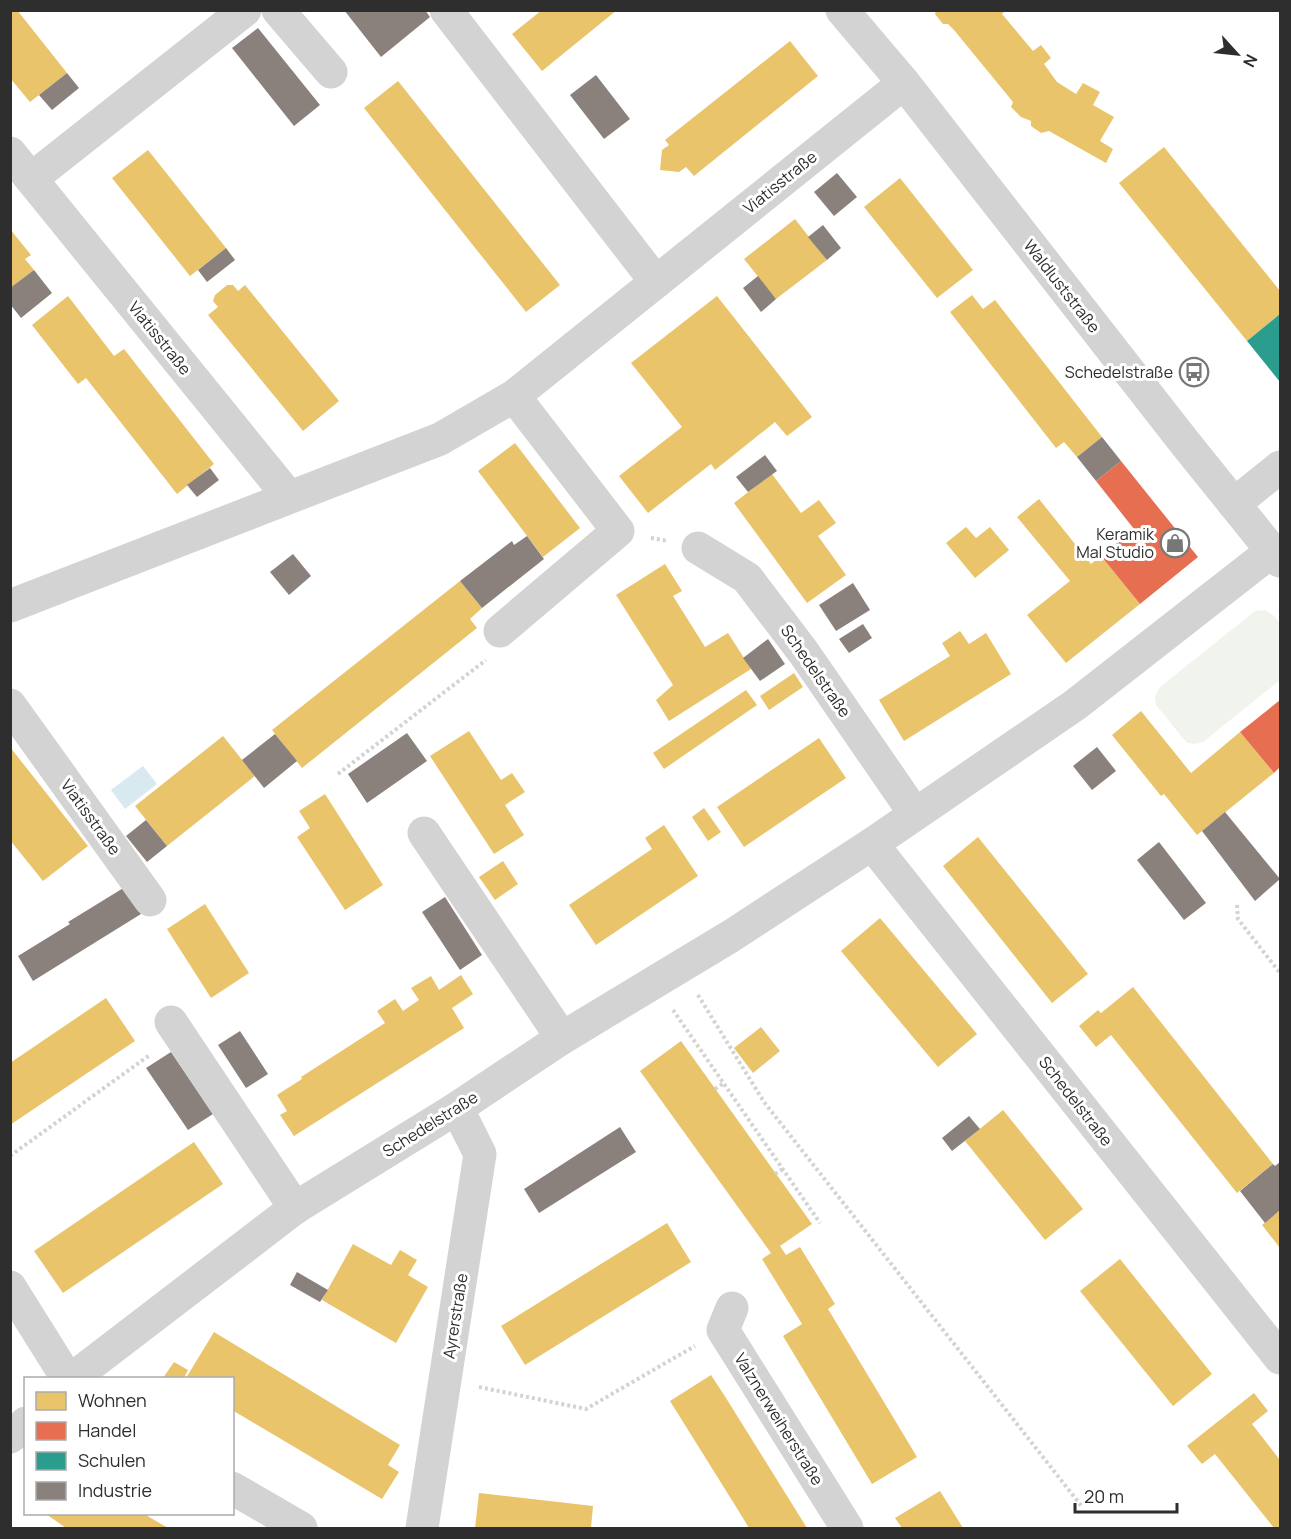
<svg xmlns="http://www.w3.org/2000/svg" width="1291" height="1539" font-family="Manrope,sans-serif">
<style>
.green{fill:#f1f4ec}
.water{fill:#d9e9f0}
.homes{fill:#e9c46a}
.shops{fill:#e76f51}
.schools{fill:#2a9d8f}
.industry{fill:#8a817c}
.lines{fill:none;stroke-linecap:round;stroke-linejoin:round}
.path{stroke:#d3d3d3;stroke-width:4;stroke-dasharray:3 3;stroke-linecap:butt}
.minor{stroke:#d3d3d3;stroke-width:33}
.labels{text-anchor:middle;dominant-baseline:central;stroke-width:6;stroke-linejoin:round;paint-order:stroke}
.street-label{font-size:16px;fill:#2e2e2e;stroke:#fff}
.poi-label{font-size:16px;fill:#2e2e2e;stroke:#fff;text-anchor:end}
</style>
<rect width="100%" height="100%" fill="#fff"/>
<path class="green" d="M 1265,610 L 1274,616 L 1280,623 L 1280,680 L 1203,742 L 1195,744 L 1187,743 L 1156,705 L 1155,696 L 1160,687 L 1255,611 Z"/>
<path class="water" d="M 143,766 L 157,784 L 125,809 L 111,790 Z"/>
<g class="homes">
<path d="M 10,10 L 17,10 L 67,73 L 30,102 L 10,78 Z"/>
<path d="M 542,10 L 617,10 L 542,71 L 512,34 Z"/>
<path d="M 936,10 L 1006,10 L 1002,14 L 1033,51 L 1041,45 L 1051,58 L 1044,64 L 1057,82 L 1076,94 L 1083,83 L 1100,92 L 1093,105 L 1114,117 L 1100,141 L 1113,149 L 1106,163 L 1049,131 L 1041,133 L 1031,126 L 1031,121 L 1021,117 L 1011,107 L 1013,102 L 954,30 L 948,24 L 943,24 L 935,14 Z"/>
<path d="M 790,41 L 818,76 L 694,176 L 686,167 L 679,172 L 660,170 L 662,150 L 669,145 L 665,140 Z"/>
<path d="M 398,81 L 560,285 L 526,312 L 364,108 Z"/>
<path d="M 1164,147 L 1280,291 L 1280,314 L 1247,341 L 1119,183 Z"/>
<path d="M 148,150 L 226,248 L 190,276 L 112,178 Z"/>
<path d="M 900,178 L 973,270 L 937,298 L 864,207 Z"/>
<path d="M 795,219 L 827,260 L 776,299 L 744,259 Z"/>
<path d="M 10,229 L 31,255 L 25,259 L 34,270 L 10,288 Z"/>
<path d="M 227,285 L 233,285 L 238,291 L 245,285 L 339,401 L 303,431 L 208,315 L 218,307 L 213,301 L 215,295 Z"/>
<path d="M 972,295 L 983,309 L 995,300 L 1102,437 L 1077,457 L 1064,442 L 1056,448 L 950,312 Z"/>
<path d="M 68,296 L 114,356 L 124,349 L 214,464 L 177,494 L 86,378 L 78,384 L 32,325 Z"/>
<path d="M 717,296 L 812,417 L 787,436 L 775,422 L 715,470 L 711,464 L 648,513 L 619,476 L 682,427 L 631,363 Z"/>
<path d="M 515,443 L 580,528 L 543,557 L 478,471 Z"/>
<path d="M 772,474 L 801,513 L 819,500 L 836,523 L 818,536 L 846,575 L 807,603 L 734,503 Z"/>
<path d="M 1039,499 L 1091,564 L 1101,556 L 1140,604 L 1066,663 L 1027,615 L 1070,581 L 1017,517 Z"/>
<path d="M 966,527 L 976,538 L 990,527 L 1009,550 L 975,578 L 946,543 Z"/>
<path d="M 665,564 L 682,591 L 673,596 L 705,647 L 728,633 L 751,669 L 669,721 L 656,700 L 673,685 L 616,595 Z"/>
<path d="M 460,581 L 482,608 L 470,619 L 477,628 L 302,768 L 272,730 Z"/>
<path d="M 960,631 L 969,644 L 986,633 L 1011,674 L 904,741 L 879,700 L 950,656 L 942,643 Z"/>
<path d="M 794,673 L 803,687 L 769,710 L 760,696 Z"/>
<path d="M 746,690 L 757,705 L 664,769 L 653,753 Z"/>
<path d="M 1141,711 L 1191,773 L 1240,732 L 1274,773 L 1197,835 L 1164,794 L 1161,796 L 1112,735 Z"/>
<path d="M 469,731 L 501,780 L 512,773 L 525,792 L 505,805 L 524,835 L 494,854 L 430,756 Z"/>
<path d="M 223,736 L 255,776 L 167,846 L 135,806 Z"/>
<path d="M 819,738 L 846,778 L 744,847 L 717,807 Z"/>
<path d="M 10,747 L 88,846 L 43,881 L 10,840 Z"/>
<path d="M 325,794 L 383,885 L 345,910 L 297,837 L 310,828 L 299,811 Z"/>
<path d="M 704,808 L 721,832 L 708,841 L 692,817 Z"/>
<path d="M 664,825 L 698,876 L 596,945 L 569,905 L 652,849 L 645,838 Z"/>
<path d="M 978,837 L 1088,974 L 1052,1003 L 943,866 Z"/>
<path d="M 503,861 L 518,884 L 495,900 L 479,877 Z"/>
<path d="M 205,904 L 249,973 L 211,998 L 167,929 Z"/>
<path d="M 880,918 L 977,1034 L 938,1067 L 841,951 Z"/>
<path d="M 461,975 L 473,994 L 452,1008 L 464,1028 L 294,1136 L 280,1115 L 287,1111 L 277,1095 L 302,1079 L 301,1077 L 385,1023 L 377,1011 L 395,999 L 403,1011 L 419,1000 L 411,988 L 431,976 L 439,990 Z"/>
<path d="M 1133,987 L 1273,1164 L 1237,1193 L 1111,1035 L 1096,1047 L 1079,1026 L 1098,1010 L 1101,1013 Z"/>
<path d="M 106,998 L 135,1041 L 10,1125 L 10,1063 Z"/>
<path d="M 761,1027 L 780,1051 L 753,1073 L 734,1048 Z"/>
<path d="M 681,1041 L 812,1224 L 780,1246 L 786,1255 L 800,1247 L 835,1304 L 828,1309 L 917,1457 L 872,1484 L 783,1336 L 802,1324 L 762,1259 L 771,1253 L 640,1071 Z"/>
<path d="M 1003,1110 L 1083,1209 L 1045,1240 L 965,1141 Z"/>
<path d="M 194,1142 L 223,1184 L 63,1293 L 34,1251 Z"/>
<path d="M 1280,1210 L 1280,1248 L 1262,1225 Z"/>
<path d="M 667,1223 L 691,1262 L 525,1365 L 501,1326 Z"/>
<path d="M 353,1244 L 391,1265 L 400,1250 L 417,1260 L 408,1275 L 428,1287 L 396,1343 L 322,1300 Z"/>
<path d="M 1120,1259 L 1212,1374 L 1173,1406 L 1080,1291 Z"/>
<path d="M 214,1332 L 400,1445 L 388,1465 L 399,1472 L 382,1499 L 232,1410 L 232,1378 L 186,1378 Z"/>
<path d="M 174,1362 L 188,1370 L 184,1378 L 163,1378 Z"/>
<path d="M 711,1375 L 726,1398 L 807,1528 L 749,1528 L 738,1510 L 670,1401 Z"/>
<path d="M 1254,1393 L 1268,1411 L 1252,1424 L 1280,1460 L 1280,1528 L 1274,1528 L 1215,1454 L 1202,1464 L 1187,1446 Z"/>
<path d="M 940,1491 L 963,1528 L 902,1528 L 895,1518 Z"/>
<path d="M 479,1493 L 593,1506 L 591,1528 L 475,1528 Z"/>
<path d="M 46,1514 L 144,1514 L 168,1528 L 66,1528 Z"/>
</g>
<g class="shops">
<path d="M 1121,461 L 1198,557 L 1140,604 L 1101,556 L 1134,529 L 1096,481 Z"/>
<path d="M 1280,700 L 1280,767 L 1274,773 L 1240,732 Z"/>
</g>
<path class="schools" d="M 1280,314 L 1280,382 L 1247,341 Z"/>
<g class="industry">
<path d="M 344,10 L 425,10 L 430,17 L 381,57 Z"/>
<path d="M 258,28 L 320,105 L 294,126 L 232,48 Z"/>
<path d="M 67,73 L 79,88 L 52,110 L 39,95 Z"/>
<path d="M 596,75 L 630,119 L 604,139 L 570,95 Z"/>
<path d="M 837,173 L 857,197 L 834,216 L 814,192 Z"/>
<path d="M 823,225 L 841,248 L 827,260 L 808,237 Z"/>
<path d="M 226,248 L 235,260 L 207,282 L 198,270 Z"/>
<path d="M 34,270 L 52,293 L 21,318 L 10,304 L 10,288 Z"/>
<path d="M 758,276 L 776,299 L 761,312 L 743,288 Z"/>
<path d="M 1102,437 L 1121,461 L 1096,481 L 1077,457 Z"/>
<path d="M 765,455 L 777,471 L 748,492 L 736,477 Z"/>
<path d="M 210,468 L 219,480 L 197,497 L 187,485 Z"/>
<path d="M 527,536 L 544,559 L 482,608 L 460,581 L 512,541 L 514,545 Z"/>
<path d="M 293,554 L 311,576 L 289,595 L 270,572 Z"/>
<path d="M 853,583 L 870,610 L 836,631 L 819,605 Z"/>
<path d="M 863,624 L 872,638 L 849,653 L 839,639 Z"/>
<path d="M 768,639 L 785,664 L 760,681 L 743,658 Z"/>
<path d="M 407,733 L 427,761 L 367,803 L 348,774 Z"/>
<path d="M 275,734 L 297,761 L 264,788 L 242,760 Z"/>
<path d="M 1097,747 L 1116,771 L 1092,790 L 1073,766 Z"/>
<path d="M 1225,812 L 1280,879 L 1255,901 L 1202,831 Z"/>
<path d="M 146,820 L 167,846 L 147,862 L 126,836 Z"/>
<path d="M 1159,842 L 1206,903 L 1184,920 L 1137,860 Z"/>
<path d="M 125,887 L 141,914 L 33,981 L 18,956 L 70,924 L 68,922 Z"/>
<path d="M 445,897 L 482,955 L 460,970 L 422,912 Z"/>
<path d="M 240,1031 L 268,1074 L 246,1088 L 218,1045 Z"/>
<path d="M 171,1052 L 213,1114 L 188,1130 L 146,1068 Z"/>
<path d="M 969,1116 L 980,1129 L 952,1151 L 942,1138 Z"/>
<path d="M 620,1127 L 636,1152 L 539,1213 L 524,1189 Z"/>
<path d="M 1280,1162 L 1280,1210 L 1265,1223 L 1240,1191 L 1273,1164 L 1275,1166 Z"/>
<path d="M 297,1272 L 328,1290 L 320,1302 L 290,1285 Z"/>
</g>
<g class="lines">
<g class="path">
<path d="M 651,538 L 668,541"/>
<path d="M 338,774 L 486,660"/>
<path d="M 1237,905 L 1238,919 L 1280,973"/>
<path d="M 698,995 L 764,1102 L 1083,1508"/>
<path d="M 673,1010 L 820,1223"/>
<path d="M 715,1089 L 724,1083"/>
<path d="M 10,1156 L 151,1054"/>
<path d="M 775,1174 L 783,1169"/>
<path d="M 479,1387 L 586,1409 L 695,1346"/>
</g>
<g class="minor">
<path d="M 278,10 L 331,72"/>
<path d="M 446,10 L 656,282"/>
<path d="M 842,10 L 904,83 L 1185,443 L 1280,561"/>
<path d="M 10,153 L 289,497"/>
<path d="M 31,179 L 245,10"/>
<path d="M 1234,504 L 1280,467"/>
<path d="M 698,548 L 747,578 L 804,653 L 915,814"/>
<path d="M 10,606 L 440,439 L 514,396 L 904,83"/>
<path d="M 500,631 L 618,531 L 514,396"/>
<path d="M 10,705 L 150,900"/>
<path d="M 424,833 L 562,1038"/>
<path d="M 872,844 L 1280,1358"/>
<path d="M 171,1022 L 295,1208"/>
<path d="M 10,1287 L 67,1378"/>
<path d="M 732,1308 L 723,1330 L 847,1528"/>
<path d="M 73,1378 L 295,1208 L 457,1108 L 562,1038 L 731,936 L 872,844 L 1075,705 L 1272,551"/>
<path d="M 10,1437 L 26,1423"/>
<path d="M 232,1488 L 301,1528"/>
<path d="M 422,1528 L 480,1154 L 457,1108"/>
</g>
</g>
<defs>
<g id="bus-ring" transform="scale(1.5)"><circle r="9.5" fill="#fff" stroke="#777" stroke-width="1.5"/><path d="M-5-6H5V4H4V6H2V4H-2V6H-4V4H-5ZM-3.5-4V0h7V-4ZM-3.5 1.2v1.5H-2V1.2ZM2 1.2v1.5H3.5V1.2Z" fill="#777"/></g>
<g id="shop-ring" transform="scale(1.5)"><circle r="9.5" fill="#fff" stroke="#777" stroke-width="1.5"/><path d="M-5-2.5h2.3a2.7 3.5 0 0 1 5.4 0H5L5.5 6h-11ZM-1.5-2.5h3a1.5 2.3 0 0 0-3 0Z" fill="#777"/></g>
</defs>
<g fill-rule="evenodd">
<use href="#bus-ring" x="1194" y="372"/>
<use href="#shop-ring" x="1175" y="543"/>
</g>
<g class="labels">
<g class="street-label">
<text transform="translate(780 182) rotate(-39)">Viatisstraße</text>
<text transform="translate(1062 286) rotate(52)">Waldluststraße</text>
<text transform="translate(160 338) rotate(51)">Viatisstraße</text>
<text transform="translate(816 671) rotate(55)">Schedelstraße</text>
<text transform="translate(91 817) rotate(54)">Viatisstraße</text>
<text transform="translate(1076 1101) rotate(52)">Schedelstraße</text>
<text transform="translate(430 1124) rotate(-32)">Schedelstraße</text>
<text transform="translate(455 1316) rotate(-81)">Ayrerstraße</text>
<text transform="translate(779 1419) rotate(58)">Valznerweiherstraße</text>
</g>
<g class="poi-label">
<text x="1173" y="372">Schedelstraße</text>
<text x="1154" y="534">Keramik<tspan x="1154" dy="18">Mal Studio</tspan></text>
</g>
</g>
<rect width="1291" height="1539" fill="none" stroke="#2e2e2e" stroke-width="24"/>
<rect x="24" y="1377" width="210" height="138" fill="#ffffff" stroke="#ababab" stroke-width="1.5"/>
<rect x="36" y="1392" width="30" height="18" fill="#e9c46a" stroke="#ababab" stroke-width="1.5"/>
<text x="78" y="1407" font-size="18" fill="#2e2e2e">Wohnen</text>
<rect x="36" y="1422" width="30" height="18" fill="#e76f51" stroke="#ababab" stroke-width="1.5"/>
<text x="78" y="1437" font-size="18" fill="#2e2e2e">Handel</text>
<rect x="36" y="1452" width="30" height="18" fill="#2a9d8f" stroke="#ababab" stroke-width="1.5"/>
<text x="78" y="1467" font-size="18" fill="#2e2e2e">Schulen</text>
<rect x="36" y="1482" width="30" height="18" fill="#8a817c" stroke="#ababab" stroke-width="1.5"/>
<text x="78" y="1497" font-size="18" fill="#2e2e2e">Industrie</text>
<g transform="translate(1237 54) rotate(117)" stroke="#ffffff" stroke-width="4.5" paint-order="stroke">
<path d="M0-4.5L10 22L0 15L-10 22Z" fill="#2e2e2e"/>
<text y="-9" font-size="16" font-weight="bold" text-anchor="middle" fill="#2e2e2e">N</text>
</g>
<path d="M1075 1503v9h102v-9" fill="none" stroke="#2e2e2e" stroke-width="3"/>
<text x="1084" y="1503" font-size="18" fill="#2e2e2e" stroke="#ffffff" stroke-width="4.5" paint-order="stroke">20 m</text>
</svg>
